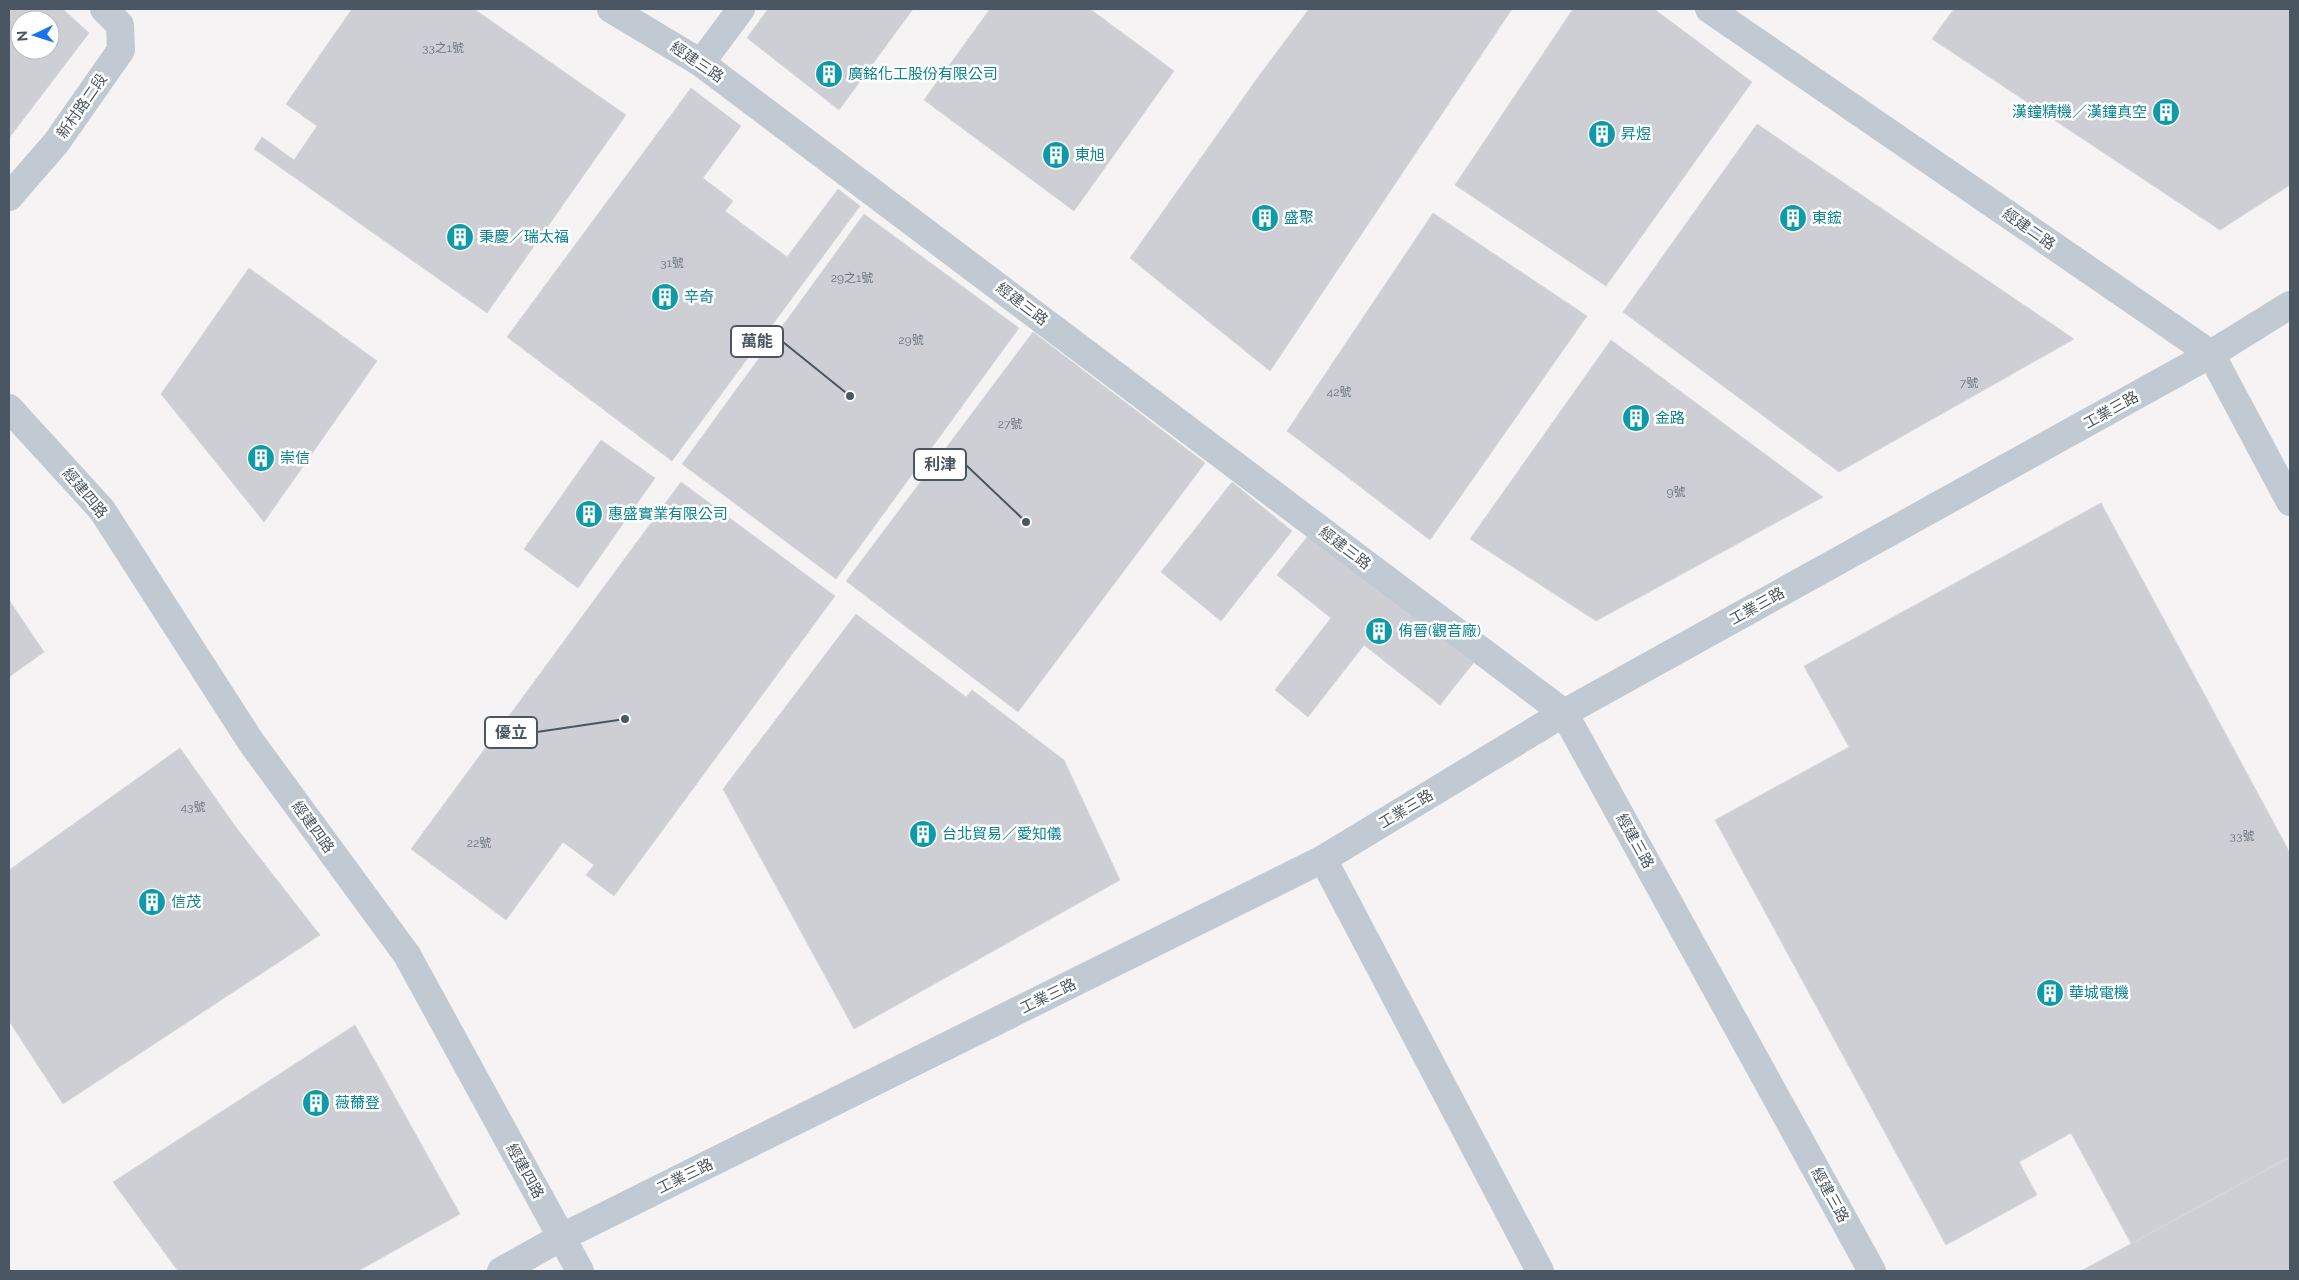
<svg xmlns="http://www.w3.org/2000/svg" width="2299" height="1280" font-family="Raleway,'Noto Sans TC',sans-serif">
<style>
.building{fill:#cdcfd5;stroke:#d7d9de;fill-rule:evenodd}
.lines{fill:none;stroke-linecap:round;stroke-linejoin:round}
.minor{stroke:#c1cad2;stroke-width:28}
.labels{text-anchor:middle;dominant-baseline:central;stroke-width:5;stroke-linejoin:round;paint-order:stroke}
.number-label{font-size:12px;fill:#6b747e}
.street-label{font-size:15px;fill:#4a5661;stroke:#fff}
.culture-label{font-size:15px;fill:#0d838f;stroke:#fff;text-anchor:start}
.leader{fill:none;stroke:#4a5661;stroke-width:2}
.callout-dot{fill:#4a5661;stroke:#fff;stroke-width:2}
.callout{fill:#fff;stroke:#4a5661;stroke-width:2}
.callout-label{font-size:16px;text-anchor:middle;font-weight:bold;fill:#4a5661}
</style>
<rect width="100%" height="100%" fill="#f5f3f3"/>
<g class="building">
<path d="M 9,9 L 63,9 L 89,33 L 9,138 ZM 20,20 L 50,20 L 50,50 L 20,50 Z"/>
<path d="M 352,9 L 474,9 L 626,115 L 487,313 L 254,149 L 262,137 L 294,160 L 317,126 L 286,104 Z"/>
<path d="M 768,9 L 913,9 L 839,110 L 747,38 Z"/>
<path d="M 990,9 L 1090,9 L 1174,71 L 1074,211 L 924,100 Z"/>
<path d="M 1309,9 L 1512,9 L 1270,371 L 1130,258 L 1261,73 Z"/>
<path d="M 1573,9 L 1654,9 L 1752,82 L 1606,286 L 1455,185 Z"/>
<path d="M 1954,9 L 2290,9 L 2290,185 L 2220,230 L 1932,39 Z"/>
<path d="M 691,88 L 741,126 L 703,178 L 733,201 L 725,211 L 787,257 L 838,189 L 860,206 L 672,461 L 507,337 Z"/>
<path d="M 1757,124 L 2074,339 L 1839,472 L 1623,312 Z"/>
<path d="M 1433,213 L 1587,316 L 1430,540 L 1287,431 Z"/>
<path d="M 864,214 L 1019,328 L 836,579 L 682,464 Z"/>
<path d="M 249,268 L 377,361 L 264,522 L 161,394 Z"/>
<path d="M 1033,332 L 1205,463 L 1018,712 L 846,581 Z"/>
<path d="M 1611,340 L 1823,497 L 1596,621 L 1470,539 Z"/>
<path d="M 601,440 L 655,478 L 578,588 L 524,549 Z"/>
<path d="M 681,482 L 835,596 L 614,896 L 586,875 L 594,865 L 563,842 L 506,920 L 411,849 Z"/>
<path d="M 1232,482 L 1292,531 L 1221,621 L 1161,572 Z"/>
<path d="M 2101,503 L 2290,853 L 2290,1163 L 2134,1249 L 2071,1133 L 2019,1162 L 2037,1195 L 1946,1245 L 1715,820 L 1849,747 L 1804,666 Z"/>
<path d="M 1311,532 L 1475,661 L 1440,705 L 1364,645 L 1308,717 L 1275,690 L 1331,618 L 1277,575 Z"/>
<path d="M 9,600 L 44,652 L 9,677 Z"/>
<path d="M 856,614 L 966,697 L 972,690 L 1064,760 L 1120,880 L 854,1029 L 723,789 Z"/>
<path d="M 180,748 L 238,830 L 320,935 L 63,1104 L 9,1021 L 9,870 Z"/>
<path d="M 355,1025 L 460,1214 L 358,1271 L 178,1271 L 113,1182 Z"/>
<path d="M 2290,1157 L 2290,1271 L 2081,1271 Z"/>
</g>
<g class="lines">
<g class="minor">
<path d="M 611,9 L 701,63 L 1564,713 L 1872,1271"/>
<path d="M 1709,9 L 2211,354 L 2290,502"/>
<path d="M 701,63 L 741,9"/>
<path d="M 9,197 L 56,143 L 121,50 L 120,25 L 104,9"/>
<path d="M 9,408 L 102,510 L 251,742 L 407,955 L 580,1271"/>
<path d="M 1323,859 L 1540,1271"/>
<path d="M 501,1271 L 562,1237 L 1323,859 L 1564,713 L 2211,354 L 2290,305"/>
</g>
</g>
<defs>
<g id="building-disc" transform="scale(1.4375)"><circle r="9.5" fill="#0f9aa8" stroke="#fff"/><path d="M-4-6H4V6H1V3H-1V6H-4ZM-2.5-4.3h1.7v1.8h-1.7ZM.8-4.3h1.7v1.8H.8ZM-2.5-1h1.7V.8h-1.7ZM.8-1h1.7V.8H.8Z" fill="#fff"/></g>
</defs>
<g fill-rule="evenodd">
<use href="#building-disc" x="829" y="74"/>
<use href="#building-disc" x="2166" y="112"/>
<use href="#building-disc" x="1602" y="134"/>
<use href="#building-disc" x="1056" y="155"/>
<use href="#building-disc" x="1265" y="218"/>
<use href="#building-disc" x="1793" y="218"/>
<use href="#building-disc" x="460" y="237"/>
<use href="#building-disc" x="665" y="297"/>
<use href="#building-disc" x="1636" y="418"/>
<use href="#building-disc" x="261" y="458"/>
<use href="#building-disc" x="589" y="514"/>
<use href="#building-disc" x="1379" y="631"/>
<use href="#building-disc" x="923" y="834"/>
<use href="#building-disc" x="152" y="902"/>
<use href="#building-disc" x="2050" y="993"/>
<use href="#building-disc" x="316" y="1103"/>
</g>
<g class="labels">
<g class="number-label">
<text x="443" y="48">33之1號</text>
<text x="672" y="263">31號</text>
<text x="852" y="278">29之1號</text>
<text x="911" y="340">29號</text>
<text x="1969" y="383">7號</text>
<text x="1339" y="392">42號</text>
<text x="1010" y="424">27號</text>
<text x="1676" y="492">9號</text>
<text x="193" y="807">43號</text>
<text x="2242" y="836">33號</text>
<text x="479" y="843">22號</text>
</g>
<g class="street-label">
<text transform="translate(697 62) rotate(34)">經建三路</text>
<text transform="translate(82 106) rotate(-55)">新村路二段</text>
<text transform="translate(2029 229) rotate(35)">經建二路</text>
<text transform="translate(1022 304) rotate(37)">經建三路</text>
<text transform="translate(2111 410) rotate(-29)">工業三路</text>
<text transform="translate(85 493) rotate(50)">經建四路</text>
<text transform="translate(1345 548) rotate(37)">經建三路</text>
<text transform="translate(1757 606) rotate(-29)">工業三路</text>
<text transform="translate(1406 809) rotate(-31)">工業三路</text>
<text transform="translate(313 827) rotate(54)">經建四路</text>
<text transform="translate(1635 841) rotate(61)">經建三路</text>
<text transform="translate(1048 996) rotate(-26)">工業三路</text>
<text transform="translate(525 1171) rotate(61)">經建四路</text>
<text transform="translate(685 1176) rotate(-26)">工業三路</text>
<text transform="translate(1830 1195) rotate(61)">經建三路</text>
</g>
<g class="culture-label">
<text x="848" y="74">廣銘化工股份有限公司</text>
<text x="2147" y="112" text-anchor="end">漢鐘精機／漢鐘真空</text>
<text x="1621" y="134">昇煜</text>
<text x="1075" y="155">東旭</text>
<text x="1284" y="218">盛聚</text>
<text x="1812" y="218">東鋐</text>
<text x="479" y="237">秉慶／瑞太福</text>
<text x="684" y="297">辛奇</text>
<text x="1655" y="418">金路</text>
<text x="280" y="458">崇信</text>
<text x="608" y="514">惠盛實業有限公司</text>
<text x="1398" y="631">侑晉(觀音廠)</text>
<text x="942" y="834">台北貿易／愛知儀</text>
<text x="171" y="902">信茂</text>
<text x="2069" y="993">華城電機</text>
<text x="335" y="1103">薇薾登</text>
</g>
</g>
<path class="leader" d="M850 396L783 342M1026 522L966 465M625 719L537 732"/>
<g class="callout-dot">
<circle cx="850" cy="396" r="5"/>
<circle cx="1026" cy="522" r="5"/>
<circle cx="625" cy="719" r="5"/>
</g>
<g class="callout">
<rect x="731" y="326" width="52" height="31" rx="5"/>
<rect x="914" y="449" width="52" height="31" rx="5"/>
<rect x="485" y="717" width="52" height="31" rx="5"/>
</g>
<g class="callout-label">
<text x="757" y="347">萬能</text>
<text x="940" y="470">利津</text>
<text x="511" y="738">優立</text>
</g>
<rect width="2299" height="1280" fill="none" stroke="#4a5661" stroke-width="20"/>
<g transform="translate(35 35) rotate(266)"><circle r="24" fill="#ffffff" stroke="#b7bbc0"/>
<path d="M0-4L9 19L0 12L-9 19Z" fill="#1a73e8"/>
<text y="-8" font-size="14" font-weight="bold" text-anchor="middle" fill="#4a5661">N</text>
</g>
</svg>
